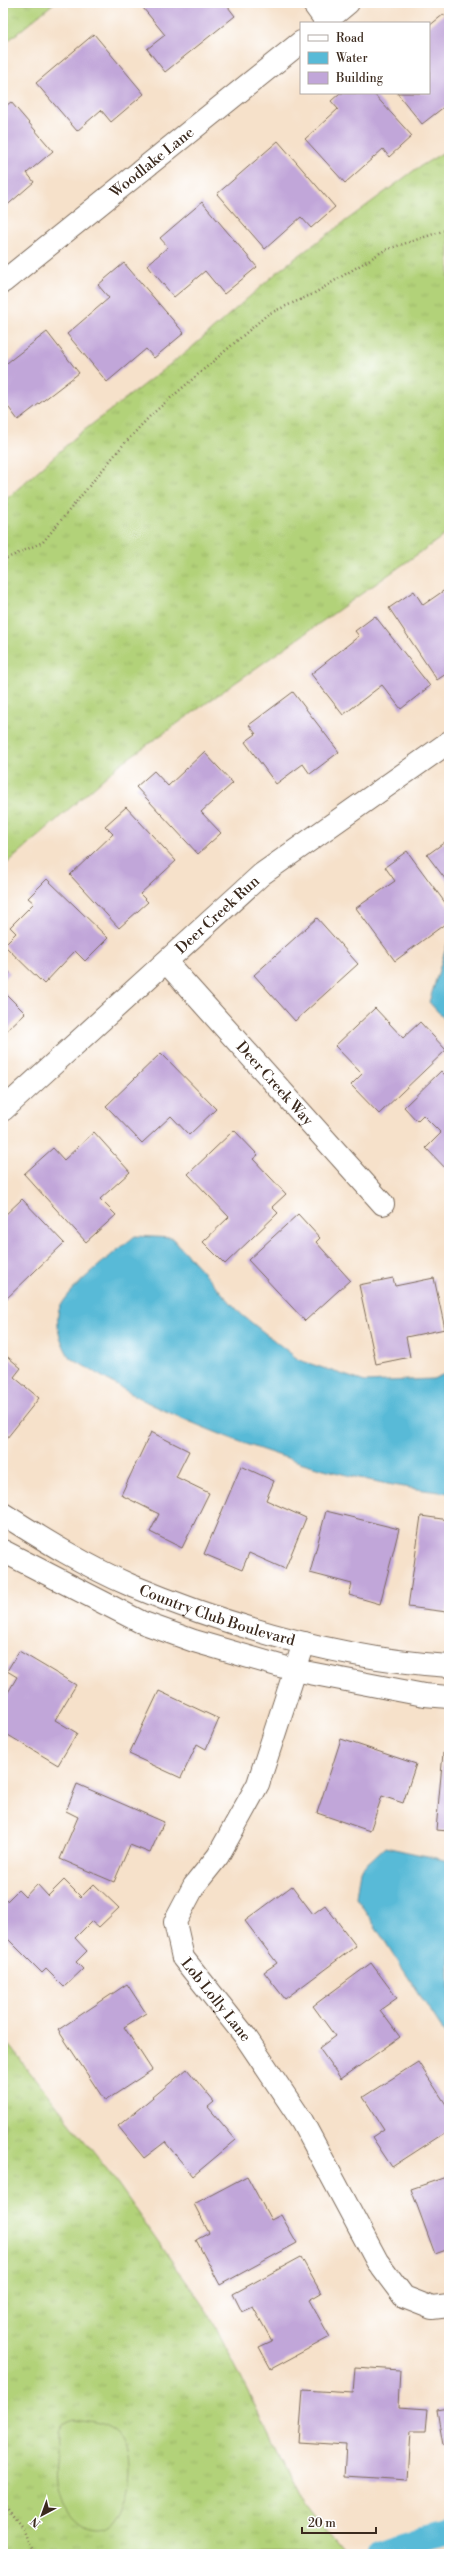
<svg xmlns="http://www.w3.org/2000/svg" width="452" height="2557" font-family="'Libre Bodoni',serif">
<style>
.grass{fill:url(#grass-tufts);stroke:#767e4c}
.pitch{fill:#b2d279;stroke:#767e4c}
.water{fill:#58bad7;stroke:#4a727a}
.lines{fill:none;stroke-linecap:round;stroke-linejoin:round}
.canal{stroke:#58bad7;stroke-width:26}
.building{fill:#c1a6d9}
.street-casing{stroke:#7c6a5a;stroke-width:24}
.path{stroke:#7c6a5a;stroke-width:2.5;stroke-dasharray:1 3;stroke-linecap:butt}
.street{stroke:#fff;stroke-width:22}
.labels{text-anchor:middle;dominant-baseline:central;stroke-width:3;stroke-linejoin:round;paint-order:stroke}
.street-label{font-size:15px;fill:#3b2a1e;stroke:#fff}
</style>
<defs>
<pattern id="grass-tufts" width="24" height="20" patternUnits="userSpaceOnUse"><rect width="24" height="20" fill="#b2d279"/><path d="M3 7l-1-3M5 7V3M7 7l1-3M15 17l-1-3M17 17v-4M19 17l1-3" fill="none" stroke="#9ab468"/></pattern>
</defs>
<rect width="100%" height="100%" fill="#fff"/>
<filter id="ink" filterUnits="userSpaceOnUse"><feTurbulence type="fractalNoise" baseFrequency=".025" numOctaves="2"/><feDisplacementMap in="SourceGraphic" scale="8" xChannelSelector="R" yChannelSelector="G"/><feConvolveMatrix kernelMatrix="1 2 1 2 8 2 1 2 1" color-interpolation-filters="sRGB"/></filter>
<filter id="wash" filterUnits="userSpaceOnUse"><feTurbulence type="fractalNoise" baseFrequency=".012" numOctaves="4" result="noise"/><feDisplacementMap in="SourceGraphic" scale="16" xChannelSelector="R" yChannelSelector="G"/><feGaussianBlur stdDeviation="0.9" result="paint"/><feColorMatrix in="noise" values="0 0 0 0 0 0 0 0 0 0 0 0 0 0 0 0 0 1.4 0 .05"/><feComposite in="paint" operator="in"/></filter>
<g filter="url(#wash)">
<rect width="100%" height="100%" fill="#f6e1ca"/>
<g class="grass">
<path d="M 3,3 L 54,3 L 3,45 Z"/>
<path d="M 449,149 L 449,532 L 120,764 L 3,867 L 3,502 L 78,435 L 190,349 L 282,268 L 416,169 Z"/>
<path d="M 3,2038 L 113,2177 L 211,2317 L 304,2505 L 344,2554 L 3,2554 Z"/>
</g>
<path class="pitch" d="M 73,2419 C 85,2421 100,2421 111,2428 C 139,2443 130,2500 113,2521 C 92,2547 62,2510 58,2489 C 54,2472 59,2449 59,2431 L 63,2424 Z"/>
<g class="water">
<path d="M 449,938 L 449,1024 L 429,1002 Z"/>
<path d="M 135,1236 L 172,1238 L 242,1315 L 299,1360 L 365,1382 L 433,1379 L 449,1372 L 449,1493 C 349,1483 248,1449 157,1407 C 127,1393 99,1374 70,1358 C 62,1345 56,1330 58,1314 C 60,1293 117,1251 135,1236 Z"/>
<path d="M 385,1847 L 449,1861 L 449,2040 L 356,1897 L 360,1870 Z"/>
</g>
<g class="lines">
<path class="canal" d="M 379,2554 L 419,2540 L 449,2533"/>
</g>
<g id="blocks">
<g class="building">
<path d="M 139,3 L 225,3 L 235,16 L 165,72 L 147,49 L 165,35 Z"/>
<path d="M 444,14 L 449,20 L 449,103 L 422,124 L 397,93 L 429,93 L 429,26 Z"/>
<path d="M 94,34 L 144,94 L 111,122 L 101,110 L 77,131 L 36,83 Z"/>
<path d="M 340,93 L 373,93 L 412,136 L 389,157 L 383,149 L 345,183 L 305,139 L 338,109 L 331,101 Z"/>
<path d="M 11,102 L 53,151 L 27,173 L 34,182 L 3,209 L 3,108 Z"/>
<path d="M 278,141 L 335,207 L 311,228 L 301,217 L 265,249 L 217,194 Z"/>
<path d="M 202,202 L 257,267 L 224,294 L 205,271 L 174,297 L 147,265 L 168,247 L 160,238 Z"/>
<path d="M 124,263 L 184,333 L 154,358 L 146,349 L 107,382 L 67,334 L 109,298 L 98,285 Z"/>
<path d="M 47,332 L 79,373 L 18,420 L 3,400 L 3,366 Z"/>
<path d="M 449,587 L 449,672 L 437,680 L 389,608 L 414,591 L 423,605 Z"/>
<path d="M 375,616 L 430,686 L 401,709 L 382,685 L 343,715 L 311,674 L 359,636 L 355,631 Z"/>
<path d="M 293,692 L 339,752 L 310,774 L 303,764 L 276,784 L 245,742 L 256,734 L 249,725 Z"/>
<path d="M 204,752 L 233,783 L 201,812 L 221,833 L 198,854 L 136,787 L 154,771 L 168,786 Z"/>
<path d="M 126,807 L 176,861 L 140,894 L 148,902 L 119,928 L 70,875 L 113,834 L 105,826 Z"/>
<path d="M 449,839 L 449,884 L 427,855 Z"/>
<path d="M 407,851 L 449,908 L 449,921 L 395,961 L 356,908 L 395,881 L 385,867 Z"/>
<path d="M 47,879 L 108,938 L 85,961 L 75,951 L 44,984 L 4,945 L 16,933 L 10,927 L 34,903 L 28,898 Z"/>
<path d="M 317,918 L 358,964 L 295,1021 L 254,975 Z"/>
<path d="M 3,966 L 10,973 L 3,980 Z"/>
<path d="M 3,991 L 25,1013 L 3,1034 Z"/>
<path d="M 375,1008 L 403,1038 L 420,1022 L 446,1050 L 379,1114 L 351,1085 L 362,1074 L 335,1046 Z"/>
<path d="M 161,1053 L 216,1109 L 189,1135 L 171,1116 L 142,1143 L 106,1106 Z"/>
<path d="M 441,1071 L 449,1079 L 449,1172 L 426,1148 L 441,1133 L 423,1115 L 417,1121 L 404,1107 Z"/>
<path d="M 234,1130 L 258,1155 L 253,1159 L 286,1194 L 272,1207 L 278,1213 L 225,1264 L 203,1242 L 229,1217 L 188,1174 Z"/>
<path d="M 94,1132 L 130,1172 L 100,1199 L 116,1215 L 86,1242 L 24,1174 L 53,1148 L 64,1160 Z"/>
<path d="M 22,1199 L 64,1243 L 3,1302 L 3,1217 Z"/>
<path d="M 298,1214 L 320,1238 L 316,1242 L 350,1280 L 305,1321 L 248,1260 Z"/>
<path d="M 393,1278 L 395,1286 L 434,1278 L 445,1329 L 406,1337 L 410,1357 L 376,1364 L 359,1285 Z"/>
<path d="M 3,1353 L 21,1368 L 14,1377 L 39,1398 L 3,1443 Z"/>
<path d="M 151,1432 L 189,1451 L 176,1477 L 209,1493 L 182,1548 L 150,1532 L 159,1514 L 121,1495 Z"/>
<path d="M 241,1466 L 274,1481 L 266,1500 L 306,1518 L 285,1569 L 249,1553 L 242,1570 L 204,1554 Z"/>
<path d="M 326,1511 L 399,1529 L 380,1604 L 349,1595 L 352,1584 L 310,1573 Z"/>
<path d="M 421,1516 L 449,1520 L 449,1597 L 447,1612 L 408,1607 Z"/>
<path d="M 19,1651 L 76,1685 L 55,1720 L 77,1733 L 58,1765 L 3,1732 L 3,1701 L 17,1677 L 7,1671 Z"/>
<path d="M 159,1691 L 219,1719 L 206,1749 L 197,1744 L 181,1778 L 129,1754 Z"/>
<path d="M 341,1739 L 416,1764 L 403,1803 L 382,1796 L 370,1831 L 317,1813 Z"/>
<path d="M 443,1753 L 449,1754 L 449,1831 L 436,1830 Z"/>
<path d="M 77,1784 L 164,1822 L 150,1853 L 130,1845 L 114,1882 L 60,1859 L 78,1817 L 66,1811 Z"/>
<path d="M 64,1880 L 81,1897 L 94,1884 L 119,1908 L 99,1927 L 92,1921 L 75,1938 L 87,1951 L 76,1962 L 83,1969 L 64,1987 L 46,1969 L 42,1973 L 3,1934 L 3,1905 L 18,1890 L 25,1897 L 37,1884 L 48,1896 Z"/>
<path d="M 292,1886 L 313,1914 L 325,1905 L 356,1946 L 285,1999 L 264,1972 L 277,1963 L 245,1921 Z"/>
<path d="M 371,1963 L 397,1998 L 380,2010 L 400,2037 L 341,2079 L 319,2048 L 335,2036 L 313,2006 Z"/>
<path d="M 127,1984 L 146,2013 L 124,2027 L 152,2070 L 105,2101 L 58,2030 Z"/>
<path d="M 418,2062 L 449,2109 L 449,2130 L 392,2167 L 372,2137 L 384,2129 L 363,2097 Z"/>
<path d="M 187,2069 L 214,2102 L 208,2107 L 236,2140 L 193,2176 L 165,2142 L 144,2158 L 118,2126 Z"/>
<path d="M 247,2176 L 271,2220 L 281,2215 L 297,2243 L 220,2285 L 196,2240 L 209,2233 L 194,2204 Z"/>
<path d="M 449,2176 L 449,2249 L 435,2254 L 411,2189 Z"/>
<path d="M 301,2257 L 321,2293 L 309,2300 L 330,2337 L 271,2369 L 259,2347 L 272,2341 L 253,2307 L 242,2312 L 233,2294 Z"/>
<path d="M 355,2367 L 400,2370 L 398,2407 L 428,2409 L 426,2431 L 411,2431 L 408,2480 L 344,2476 L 346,2445 L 299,2442 L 303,2390 L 353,2393 Z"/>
<path d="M 449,2408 L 449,2444 L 443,2445 L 437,2410 Z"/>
</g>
</g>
</g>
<g filter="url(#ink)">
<use href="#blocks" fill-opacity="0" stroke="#7c6a5a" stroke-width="1"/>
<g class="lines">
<g class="street-casing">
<g id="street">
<path d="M 313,3 L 326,21"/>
<path d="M 324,23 L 348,3"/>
<path id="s1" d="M 3,282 L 301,42"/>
<path id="s2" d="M 166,962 L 383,1204"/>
<path id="s3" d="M 3,1110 L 262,874 L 449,742"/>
<path id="s4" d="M 3,1514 C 44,1540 86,1566 130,1585 C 231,1627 340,1659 449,1666"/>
<path d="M 3,1551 L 141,1622 L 194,1641 L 294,1670 L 424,1695 L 449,1697"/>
<path id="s5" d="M 304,1643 L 258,1784 L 218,1856 L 194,1886 L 175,1922 L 183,1958 L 245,2036 L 302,2121 L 377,2261 L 404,2297 L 432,2308 L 449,2306"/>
</g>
</g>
<g class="path">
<path d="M 3,560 L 43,542 L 123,445 L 151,415 L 268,314 L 313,294 L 385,250 L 449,229"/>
<path d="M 3,2504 L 24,2531 L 33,2554"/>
</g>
<use href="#street" class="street"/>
</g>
</g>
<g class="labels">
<g class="street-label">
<text stroke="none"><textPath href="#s1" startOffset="191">Woodlake Lane</textPath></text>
<text stroke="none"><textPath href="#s3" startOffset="290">Deer Creek Run</textPath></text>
<text stroke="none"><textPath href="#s2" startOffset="163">Deer Creek Way</textPath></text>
<text stroke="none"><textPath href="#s4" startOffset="238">Country Club Boulevard</textPath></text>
<text stroke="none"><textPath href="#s5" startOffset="400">Lob Lolly Lane</textPath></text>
</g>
</g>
<rect width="452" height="2557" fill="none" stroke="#fff" stroke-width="16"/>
<rect x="300" y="22" width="130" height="72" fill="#ffffff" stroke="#b1aaa5"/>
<rect x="308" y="35" width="20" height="6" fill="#ffffff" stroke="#b1aaa5"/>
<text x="336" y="42" font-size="12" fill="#3b2a1e">Road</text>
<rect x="308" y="52" width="20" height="12" fill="#58bad7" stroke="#b1aaa5"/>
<text x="336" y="62" font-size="12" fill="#3b2a1e">Water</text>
<rect x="308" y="72" width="20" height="12" fill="#c1a6d9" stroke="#b1aaa5"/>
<text x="336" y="82" font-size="12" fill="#3b2a1e">Building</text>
<g transform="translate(42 2515) rotate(221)" stroke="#ffffff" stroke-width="3" paint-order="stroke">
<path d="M0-3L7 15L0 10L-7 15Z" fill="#3b2a1e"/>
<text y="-6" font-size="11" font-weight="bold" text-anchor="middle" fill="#3b2a1e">N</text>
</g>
<path d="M302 2527v6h74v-6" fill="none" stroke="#3b2a1e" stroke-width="2"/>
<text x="308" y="2527" font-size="12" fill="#3b2a1e" stroke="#ffffff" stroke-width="3" paint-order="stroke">20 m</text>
</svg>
